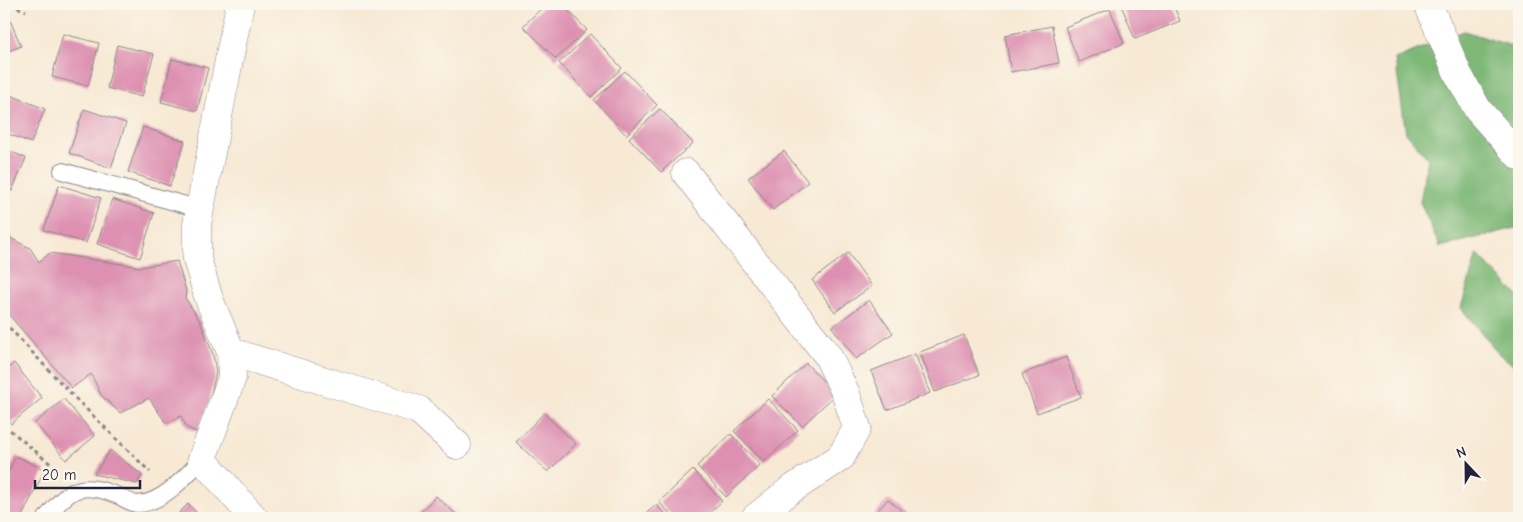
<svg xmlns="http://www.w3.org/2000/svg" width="1523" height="522" font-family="'Comic Neue',sans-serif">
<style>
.forest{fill:#7eb877;stroke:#506d59}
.building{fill:#dd90b1}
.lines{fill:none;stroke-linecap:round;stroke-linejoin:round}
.lane-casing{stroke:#8c8688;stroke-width:18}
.street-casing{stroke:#8c8688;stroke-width:29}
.path{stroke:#8c8688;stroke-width:3;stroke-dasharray:4 4;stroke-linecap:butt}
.lane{stroke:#fff;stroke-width:16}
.street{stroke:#fff;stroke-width:28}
</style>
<rect width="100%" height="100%" fill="#fbf7ec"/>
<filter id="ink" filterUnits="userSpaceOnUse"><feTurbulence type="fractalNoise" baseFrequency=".02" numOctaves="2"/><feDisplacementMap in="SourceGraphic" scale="10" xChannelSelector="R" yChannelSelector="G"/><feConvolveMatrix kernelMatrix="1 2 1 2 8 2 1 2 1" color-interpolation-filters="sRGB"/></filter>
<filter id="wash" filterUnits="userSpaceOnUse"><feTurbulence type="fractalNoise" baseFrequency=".0096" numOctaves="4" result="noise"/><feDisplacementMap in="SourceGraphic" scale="20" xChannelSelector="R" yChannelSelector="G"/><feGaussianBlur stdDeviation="1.12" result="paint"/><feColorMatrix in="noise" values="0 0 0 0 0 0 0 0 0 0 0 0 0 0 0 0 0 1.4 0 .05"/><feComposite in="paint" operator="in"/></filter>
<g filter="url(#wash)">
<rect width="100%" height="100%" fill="#f7e9d4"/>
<g class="forest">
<path d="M 1464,31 L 1518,48 L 1519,45 L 1519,227 L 1440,247 L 1420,202 L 1428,159 L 1406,133 L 1395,59 Z"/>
<path d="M 1477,254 L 1519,297 L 1519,368 L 1500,355 L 1461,308 Z"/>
</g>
<g id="blocks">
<g class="building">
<path d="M 546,4 L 562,4 L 587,30 L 556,59 L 523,26 Z"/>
<path d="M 1173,4 L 1180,21 L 1135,39 L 1121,5 Z"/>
<path d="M 4,6 L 21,46 L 4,53 Z"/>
<path d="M 1110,9 L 1124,43 L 1079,62 L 1065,27 Z"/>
<path d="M 1052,26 L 1059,63 L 1011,72 L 1005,35 Z"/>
<path d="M 63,34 L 99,43 L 88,86 L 52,77 Z"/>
<path d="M 590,34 L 622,68 L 591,97 L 559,63 Z"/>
<path d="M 117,45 L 154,54 L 142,97 L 107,88 Z"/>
<path d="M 172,59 L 208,68 L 197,111 L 161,102 Z"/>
<path d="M 625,71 L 657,105 L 626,135 L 594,100 Z"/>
<path d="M 8,94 L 45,109 L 31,143 L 4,132 L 4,106 Z"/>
<path d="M 84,109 L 126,123 L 111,168 L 69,153 Z"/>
<path d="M 660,109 L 693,143 L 661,172 L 629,138 Z"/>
<path d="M 143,127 L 185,141 L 170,186 L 128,172 Z"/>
<path d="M 4,149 L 26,158 L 12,191 L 4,188 Z"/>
<path d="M 784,151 L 808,182 L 773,210 L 748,178 Z"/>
<path d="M 59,185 L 101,198 L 86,243 L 44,230 Z"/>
<path d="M 112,199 L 154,213 L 140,258 L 97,244 Z"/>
<path d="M 4,227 L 12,239 L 30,248 L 39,262 L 50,253 L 141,267 L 177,261 L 186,291 L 185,298 L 200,321 L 213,354 L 216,372 L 209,403 L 197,432 L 187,428 L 181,416 L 166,423 L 149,398 L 120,413 L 101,395 L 91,374 L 72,388 L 4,309 Z"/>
<path d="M 848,253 L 872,286 L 835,312 L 812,280 Z"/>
<path d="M 869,300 L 893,333 L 856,359 L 832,327 Z"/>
<path d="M 964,335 L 979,375 L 935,392 L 920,352 Z"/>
<path d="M 915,354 L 930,393 L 887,410 L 871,371 Z"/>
<path d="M 1066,357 L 1081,397 L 1037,413 L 1022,374 Z"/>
<path d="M 14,363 L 42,398 L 11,424 L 4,414 L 4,372 Z"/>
<path d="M 806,363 L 836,394 L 802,426 L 772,396 Z"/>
<path d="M 64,399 L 95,436 L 66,460 L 35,423 Z"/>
<path d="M 768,399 L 798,430 L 764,462 L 734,431 Z"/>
<path d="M 544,413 L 576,444 L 548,472 L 516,442 Z"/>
<path d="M 731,434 L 760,465 L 726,497 L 697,466 Z"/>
<path d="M 110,450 L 142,475 L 137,484 L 94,474 Z"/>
<path d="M 16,456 L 45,470 L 21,518 L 4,513 L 4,481 Z"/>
<path d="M 693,470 L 722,501 L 704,518 L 674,518 L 659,502 Z"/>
<path d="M 436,496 L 460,518 L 415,518 Z"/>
<path d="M 888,499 L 910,518 L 871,518 Z"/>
<path d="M 188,504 L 202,518 L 174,518 Z"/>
<path d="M 656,505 L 669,518 L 641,518 Z"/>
</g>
</g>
</g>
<g filter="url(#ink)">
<use href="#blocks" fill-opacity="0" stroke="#8c8688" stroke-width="1"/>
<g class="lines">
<g class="lane-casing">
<g id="lane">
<path d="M 62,171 L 200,209"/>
<path d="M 46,518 C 68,490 80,480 116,495 C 122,497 131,504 137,504 C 162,504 187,475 202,459"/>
</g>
</g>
<g class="street-casing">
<g id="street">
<path d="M 240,4 L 197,224 L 197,259 L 209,299 L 231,352 L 232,378 L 202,459 L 254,518"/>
<path d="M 1428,4 L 1458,74 L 1478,110 L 1519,156"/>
<path d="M 686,173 L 828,356 L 846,394 L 857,428 L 841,457 L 789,491 L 755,518"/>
<path d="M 231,352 L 419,410 L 457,445"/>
</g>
</g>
<g class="path">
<path d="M 10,4 L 26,11"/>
<path d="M 4,322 L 72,395 L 150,472"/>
<path d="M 4,425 L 59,471"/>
</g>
<use href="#lane" class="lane"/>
<use href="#street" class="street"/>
</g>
</g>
<rect width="1523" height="522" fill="none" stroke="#fbf7ec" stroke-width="20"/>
<g transform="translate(1466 464) rotate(338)" stroke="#fbf7ec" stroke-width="4" paint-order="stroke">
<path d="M0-4L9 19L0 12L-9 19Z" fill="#22223b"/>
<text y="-8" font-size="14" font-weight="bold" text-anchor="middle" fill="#22223b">N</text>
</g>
<path d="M35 480v8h105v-8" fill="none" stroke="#22223b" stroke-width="2.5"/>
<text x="42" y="480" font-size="15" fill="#22223b" stroke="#fbf7ec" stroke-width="4" paint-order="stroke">20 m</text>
</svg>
